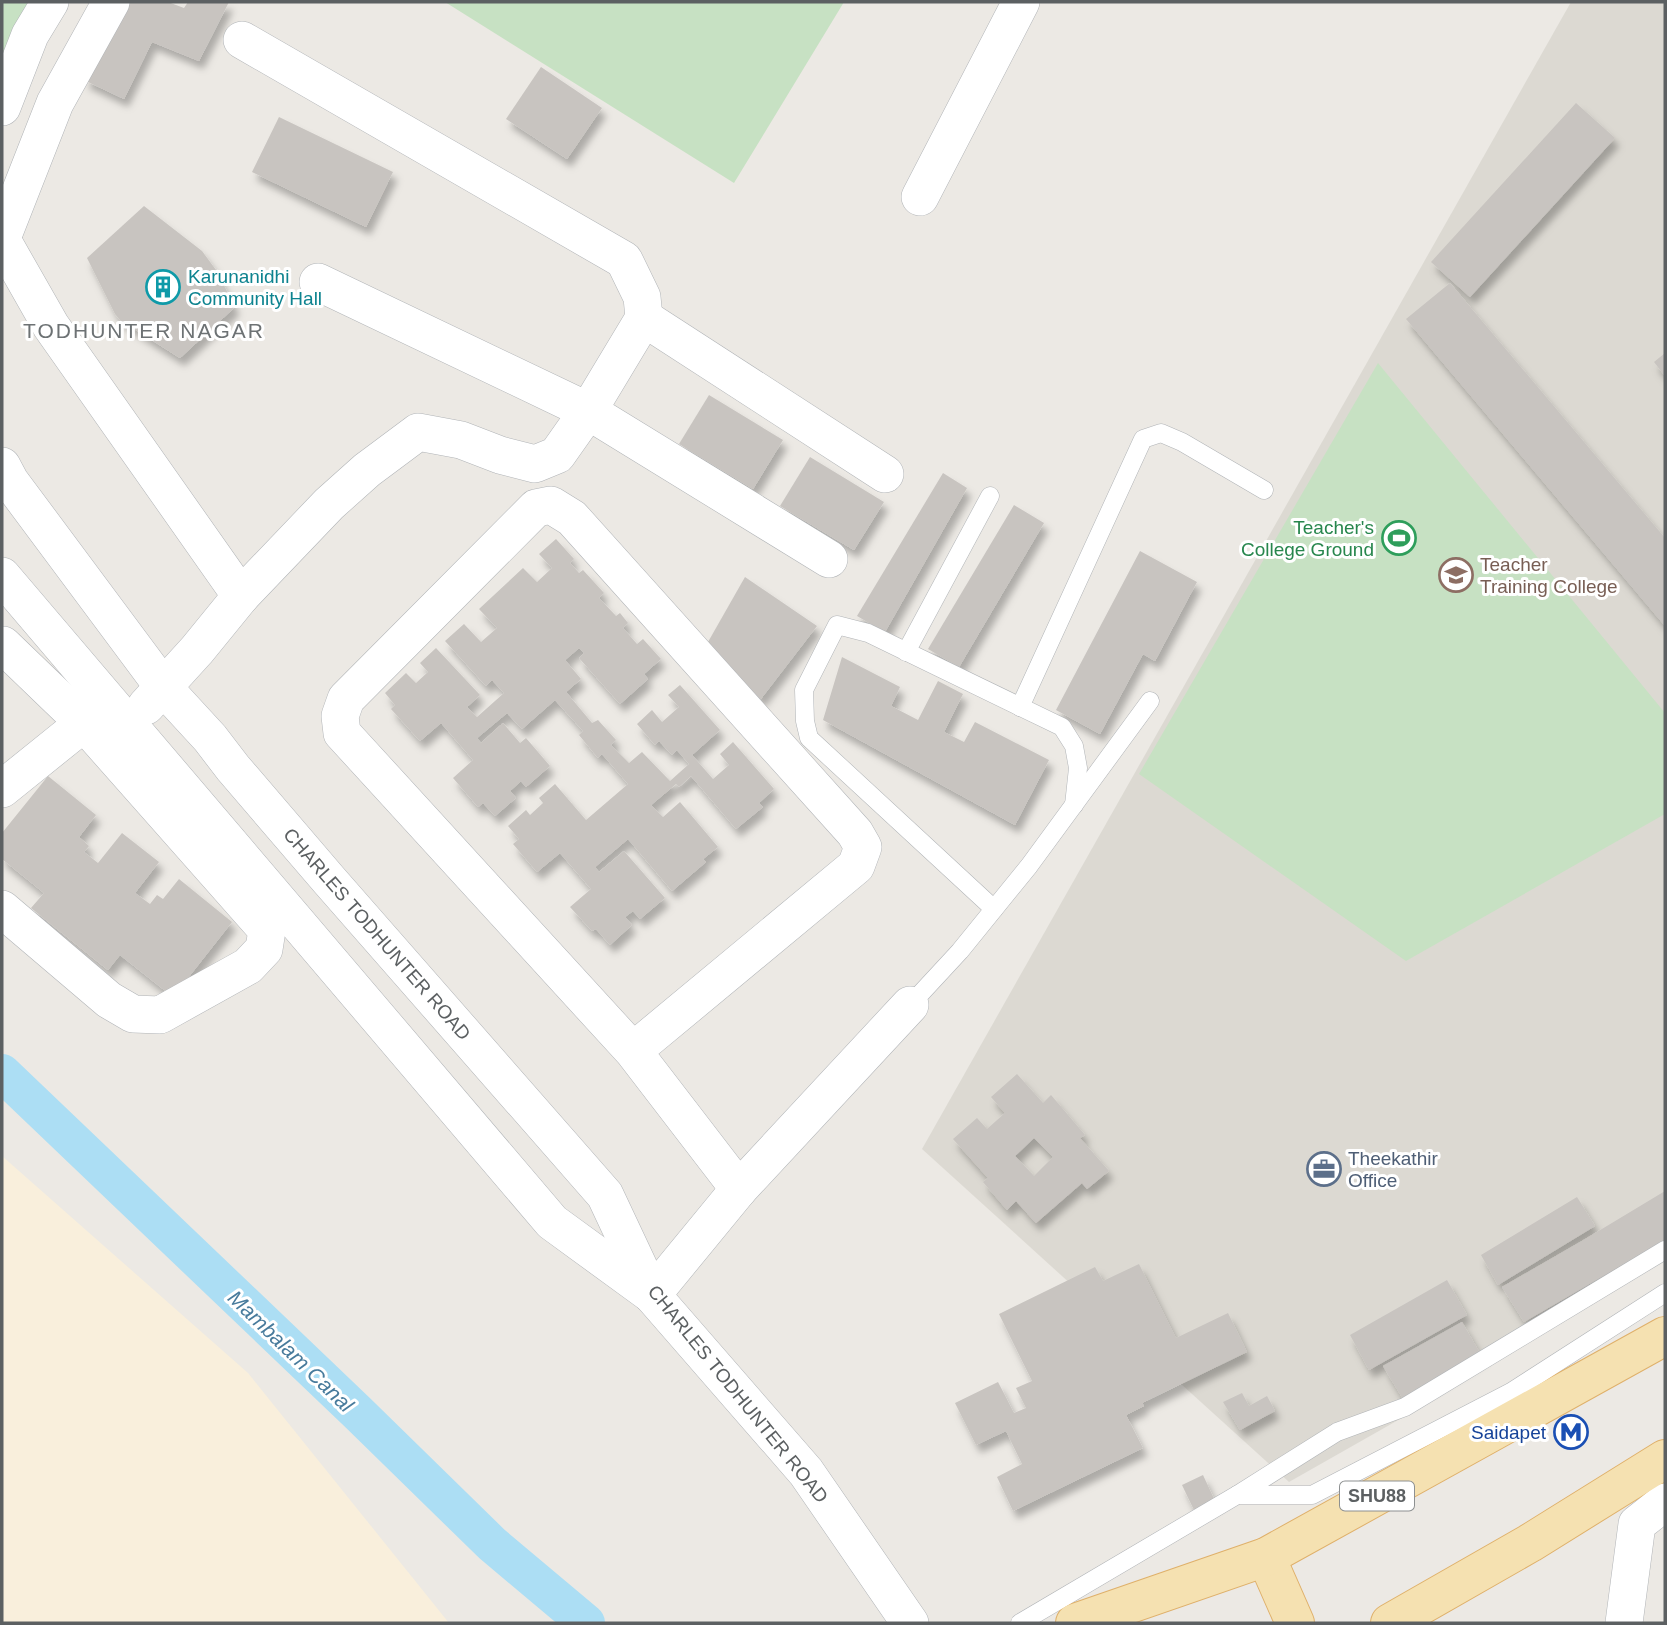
<svg xmlns="http://www.w3.org/2000/svg" width="1667" height="1625" font-family="Helvetica,sans-serif">
<style>
.commercial{fill:#f9efdc}
.education{fill:#dcd9d2}
.green{fill:#c7e1c3}
.lines{fill:none;stroke-linecap:round;stroke-linejoin:round}
.canal{stroke:#acdef4;stroke-width:38}
.building{fill:#c8c4c0;fill-rule:evenodd;filter:url(#shadow)}
.lane-casing{stroke:#b1b4b7;stroke-width:19}
.street-casing{stroke:#b1b4b7;stroke-width:38}
.primary-casing{stroke:#dfb06a;stroke-width:40}
.lane{stroke:#fff;stroke-width:18}
.street{stroke:#fff;stroke-width:37}
.primary{stroke:#f5e1b1;stroke-width:38}
.labels{text-anchor:middle;dominant-baseline:central;stroke-width:6;stroke-linejoin:round;paint-order:stroke}
.shield{fill:#fff;stroke:#8d9091;stroke-width:2}
.shield-label{font-size:18px;font-weight:bold;fill:#5c6062}
.culture-label{font-size:19px;fill:#0d838f;stroke:#fff;text-anchor:start}
.leisure-label{font-size:19px;fill:#27864d;stroke:#fff;text-anchor:end}
.education-label{font-size:19px;fill:#785e54;stroke:#fff;text-anchor:start}
.street-label{font-size:19px;fill:#5c6062;stroke:#fff}
.service-label{font-size:19px;fill:#4e5e75;stroke:#fff;text-anchor:start}
.transit-label{font-size:19px;fill:#164399;stroke:#fff;text-anchor:end}
.neighbourhood-label{font-size:21px;letter-spacing:2px;fill:#6d7274;stroke:#fff}
.water-label{font-size:21px;font-style:italic;fill:#487b9c;stroke:#fff}
</style>
<defs>
<filter id="shadow"><feDropShadow dx="4.5" dy="8" stdDeviation="3.5" flood-color="#0004"/></filter>
</defs>
<rect width="100%" height="100%" fill="#ece9e4"/>
<path class="commercial" d="M 2,1156 L 248,1373 L 449,1623 L 2,1623 Z"/>
<path class="education" d="M 1571,2 L 1665,2 L 1665,1259 L 1400,1419 L 1289,1482 L 922,1149 Z"/>
<g class="green">
<path d="M 2,2 L 34,2 L 2,57 Z"/>
<path d="M 445,2 L 844,2 L 734,183 Z"/>
<path d="M 1378,363 L 1665,713 L 1665,814 L 1406,961 L 1139,774 Z"/>
</g>
<g class="lines">
<path class="canal" d="M 2,1073 L 357,1412 L 492,1544 L 586,1623"/>
</g>
<g class="building">
<path d="M 125,2 L 168,2 L 184,8 L 188,2 L 229,2 L 199,61 L 152,42 L 124,99 L 84,80 Z"/>
<path d="M 541,67 L 602,108 L 567,159 L 506,119 Z"/>
<path d="M 1576,103 L 1615,138 L 1470,297 L 1431,262 Z"/>
<path d="M 279,117 L 393,172 L 366,227 L 252,172 Z"/>
<path d="M 144,206 L 202,251 L 216,270 L 235,307 L 180,358 L 120,320 L 115,314 L 87,258 Z"/>
<path d="M 1450,283 L 1665,538 L 1665,626 L 1406,319 Z"/>
<path d="M 1665,353 L 1665,376 L 1654,362 Z"/>
<path d="M 709,395 L 783,440 L 753,489 L 679,444 Z"/>
<path d="M 810,457 L 884,502 L 854,550 L 780,506 Z"/>
<path d="M 943,473 L 967,488 L 885,632 L 857,616 Z"/>
<path d="M 1014,505 L 1044,523 L 959,667 L 928,649 Z"/>
<path d="M 556,539 L 574,559 L 570,563 L 579,573 L 583,570 L 604,593 L 599,598 L 616,616 L 620,613 L 628,623 L 623,628 L 637,644 L 643,639 L 661,659 L 644,674 L 648,679 L 620,704 L 579,658 L 584,653 L 579,648 L 565,660 L 581,679 L 566,692 L 592,723 L 598,720 L 616,740 L 611,745 L 629,763 L 642,752 L 670,781 L 689,764 L 677,750 L 672,755 L 659,741 L 655,745 L 637,724 L 652,710 L 662,722 L 679,707 L 668,695 L 680,685 L 720,730 L 692,755 L 713,779 L 729,765 L 720,754 L 733,742 L 774,789 L 759,803 L 763,807 L 736,829 L 691,776 L 679,787 L 676,784 L 651,805 L 663,817 L 680,802 L 718,847 L 703,859 L 706,862 L 672,891 L 628,839 L 595,867 L 599,872 L 624,851 L 665,898 L 640,919 L 633,911 L 625,917 L 632,925 L 610,945 L 596,929 L 592,931 L 570,907 L 591,889 L 560,853 L 537,872 L 513,844 L 519,839 L 508,826 L 526,810 L 530,815 L 543,803 L 539,798 L 555,784 L 586,820 L 628,784 L 602,754 L 598,758 L 579,735 L 583,731 L 555,700 L 522,729 L 507,713 L 477,738 L 481,743 L 503,723 L 520,743 L 526,738 L 550,766 L 526,787 L 521,781 L 510,791 L 516,798 L 495,816 L 483,803 L 478,807 L 453,778 L 473,760 L 441,723 L 420,741 L 391,709 L 395,705 L 385,693 L 406,673 L 416,683 L 428,672 L 420,663 L 436,648 L 480,695 L 467,707 L 477,717 L 504,693 L 492,680 L 486,686 L 445,641 L 464,624 L 481,642 L 497,628 L 479,609 L 523,568 L 537,582 L 552,568 L 539,554 Z"/>
<path d="M 1140,551 L 1197,582 L 1155,661 L 1143,654 L 1100,734 L 1056,710 Z"/>
<path d="M 745,577 L 817,626 L 760,700 L 708,642 Z"/>
<path d="M 842,657 L 900,687 L 891,706 L 918,720 L 938,681 L 963,694 L 944,732 L 964,742 L 975,722 L 1049,760 L 1015,825 L 823,720 Z"/>
<path d="M 48,776 L 96,815 L 79,837 L 89,846 L 84,852 L 98,863 L 122,833 L 159,862 L 135,893 L 150,904 L 157,895 L 163,899 L 179,879 L 232,922 L 173,997 L 120,955 L 108,970 L 31,908 L 44,893 L 2,859 L 2,833 Z"/>
<path d="M 1017,1074 L 1043,1103 L 1051,1095 L 1085,1135 L 1080,1138 L 1109,1171 L 1087,1189 L 1082,1183 L 1036,1223 L 1016,1201 L 1007,1210 L 983,1182 L 988,1178 L 953,1139 L 977,1118 L 987,1129 L 1005,1113 L 991,1097 ZM 1034,1138 L 1053,1157 L 1034,1176 L 1015,1156 Z"/>
<path d="M 1665,1191 L 1665,1240 L 1524,1322 L 1502,1287 L 1582,1241 Z"/>
<path d="M 1577,1197 L 1595,1226 L 1498,1285 L 1481,1255 Z"/>
<path d="M 1139,1264 L 1176,1338 L 1228,1313 L 1247,1352 L 1142,1403 L 1144,1406 L 1126,1415 L 1143,1448 L 1013,1511 L 997,1477 L 1022,1464 L 1006,1431 L 976,1445 L 955,1403 L 998,1382 L 1014,1413 L 1026,1408 L 1016,1388 L 1032,1381 L 999,1314 L 1095,1267 L 1103,1281 Z"/>
<path d="M 1447,1280 L 1467,1315 L 1369,1370 L 1350,1335 Z"/>
<path d="M 1462,1322 L 1481,1355 L 1403,1399 L 1383,1366 Z"/>
<path d="M 1242,1393 L 1249,1406 L 1267,1396 L 1275,1411 L 1240,1430 L 1223,1402 Z"/>
<path d="M 1203,1475 L 1215,1501 L 1194,1510 L 1182,1485 Z"/>
</g>
<g class="lines">
<g class="lane-casing">
<g id="lane">
<path d="M 906,652 L 990,496"/>
<path d="M 1020,707 L 1143,439 L 1161,433 L 1182,442 L 1264,490"/>
<path d="M 994,909 L 809,738 L 805,721 L 804,690 L 837,625 L 868,633 L 1062,727 L 1074,746 L 1078,768 L 1074,805"/>
<path d="M 910,1005 L 960,951 L 1029,866 L 1150,701"/>
<path d="M 1237,1495 L 1337,1432 L 1405,1407 L 1665,1250"/>
<path d="M 1020,1623 L 1237,1495 L 1312,1495 L 1511,1392 L 1665,1293"/>
</g>
</g>
<g class="street-casing">
<g id="street">
<path d="M 2,107 L 30,35 L 50,2"/>
<path d="M 920,197 L 1021,2"/>
<path d="M 2,238 L 55,103 L 111,2"/>
<path d="M 2,240 L 51,326 L 241,596 L 197,650 L 146,706"/>
<path d="M 318,282 L 588,411 L 829,559"/>
<path d="M 644,318 L 885,474"/>
<path d="M 2,466 L 10,481 L 164,688 L 210,738 L 233,768 L 329,880 L 605,1195 L 652,1295 L 806,1472 L 910,1623"/>
<path d="M 2,576 L 552,1222 L 648,1292"/>
<path d="M 241,596 L 329,504 L 367,470 L 418,432 L 461,440 L 500,455 L 535,464 L 557,455 L 588,411 L 644,318 L 642,297 L 624,260 L 242,40"/>
<path d="M 2,789 L 84,723"/>
<path d="M 2,909 L 109,1000 L 133,1014 L 160,1015 L 248,966 L 264,949 L 267,930 L 84,723 L 3,645"/>
<path d="M 633,1051 L 856,866 L 863,847 L 855,833 L 572,518 L 551,505 L 536,508 L 346,699 L 340,716 L 342,733 L 633,1051 L 739,1189"/>
<path d="M 652,1295 L 739,1189 L 910,1005"/>
<path d="M 1624,1623 L 1637,1524 L 1665,1502"/>
</g>
</g>
<g class="primary-casing">
<g id="primary">
<path d="M 1266,1557 L 1295,1623"/>
<path d="M 1075,1623 L 1266,1557 L 1665,1336"/>
<path d="M 1390,1623 L 1530,1543 L 1665,1459"/>
</g>
</g>
<use href="#lane" class="lane"/>
<use href="#street" class="street"/>
<use href="#primary" class="primary"/>
</g>
<defs>
<g id="building-ring" transform="scale(1.75)"><circle r="9.5" fill="#fff" stroke="#0f9aa8" stroke-width="1.5"/><path d="M-4-6H4V6H1V3H-1V6H-4ZM-2.5-4.3h1.7v1.8h-1.7ZM.8-4.3h1.7v1.8H.8ZM-2.5-1h1.7V.8h-1.7ZM.8-1h1.7V.8H.8Z" fill="#0f9aa8"/></g>
<g id="stadium-ring" transform="scale(1.75)"><circle r="9.5" fill="#fff" stroke="#2e9e5b" stroke-width="1.5"/><path d="M0-5a6.5 5 0 1 0 0 10a6.5 5 0 1 0 0-10ZM-3.5-1.8h7v3.6h-7Z" fill="#2e9e5b"/></g>
<g id="university-ring" transform="scale(1.75)"><circle r="9.5" fill="#fff" stroke="#8d6e63" stroke-width="1.5"/><path d="M0-5L7-2L0 1L-7-2ZM-4 1L0 2.5L4 1V4Q0 6-4 4Z" fill="#8d6e63"/></g>
<g id="office-ring" transform="scale(1.75)"><circle r="9.5" fill="#fff" stroke="#5c6f8a" stroke-width="1.5"/><path d="M-6-3h4V-5.5h4V-3h4V5H-6ZM-1-4.5V-3h2v-1.5ZM-6 0V1H6V0Z" fill="#5c6f8a"/></g>
<g id="metro-ring" transform="scale(1.75)"><circle r="9.5" fill="#fff" stroke="#1a4fb4" stroke-width="1.5"/><path d="M-5.5 5V-5H-3L0 0L3-5H5.5V5H3V-.5L0 4L-3-.5V5Z" fill="#1a4fb4"/></g>
</defs>
<g fill-rule="evenodd">
<use href="#building-ring" x="163" y="287"/>
<use href="#stadium-ring" x="1399" y="538"/>
<use href="#university-ring" x="1456" y="575"/>
<use href="#office-ring" x="1324" y="1169"/>
<use href="#metro-ring" x="1571" y="1432"/>
</g>
<g class="labels">
<rect class="shield" x="1340" y="1481.5" width="74" height="29" rx="5"/>
<g class="shield-label">
<text x="1377" y="1496">SHU88</text>
</g>
<g class="culture-label">
<text x="188" y="276">Karunanidhi<tspan x="188" dy="22">Community Hall</tspan></text>
</g>
<g class="leisure-label">
<text x="1374" y="527">Teacher's<tspan x="1374" dy="22">College Ground</tspan></text>
</g>
<g class="education-label">
<text x="1480" y="564">Teacher<tspan x="1480" dy="22">Training College</tspan></text>
</g>
<g class="street-label">
<text transform="translate(377 934) rotate(49)">CHARLES TODHUNTER ROAD</text>
<text transform="translate(738 1394) rotate(51)">CHARLES TODHUNTER ROAD</text>
</g>
<g class="service-label">
<text x="1348" y="1158">Theekathir<tspan x="1348" dy="22">Office</tspan></text>
</g>
<g class="transit-label">
<text x="1546" y="1432">Saidapet</text>
</g>
<g class="neighbourhood-label">
<text x="144" y="330">TODHUNTER NAGAR</text>
</g>
<g class="water-label">
<text transform="translate(291 1351) rotate(44)">Mambalam Canal</text>
</g>
</g>
<rect width="1667" height="1625" fill="none" stroke="#5c6062" stroke-width="7"/>
</svg>
